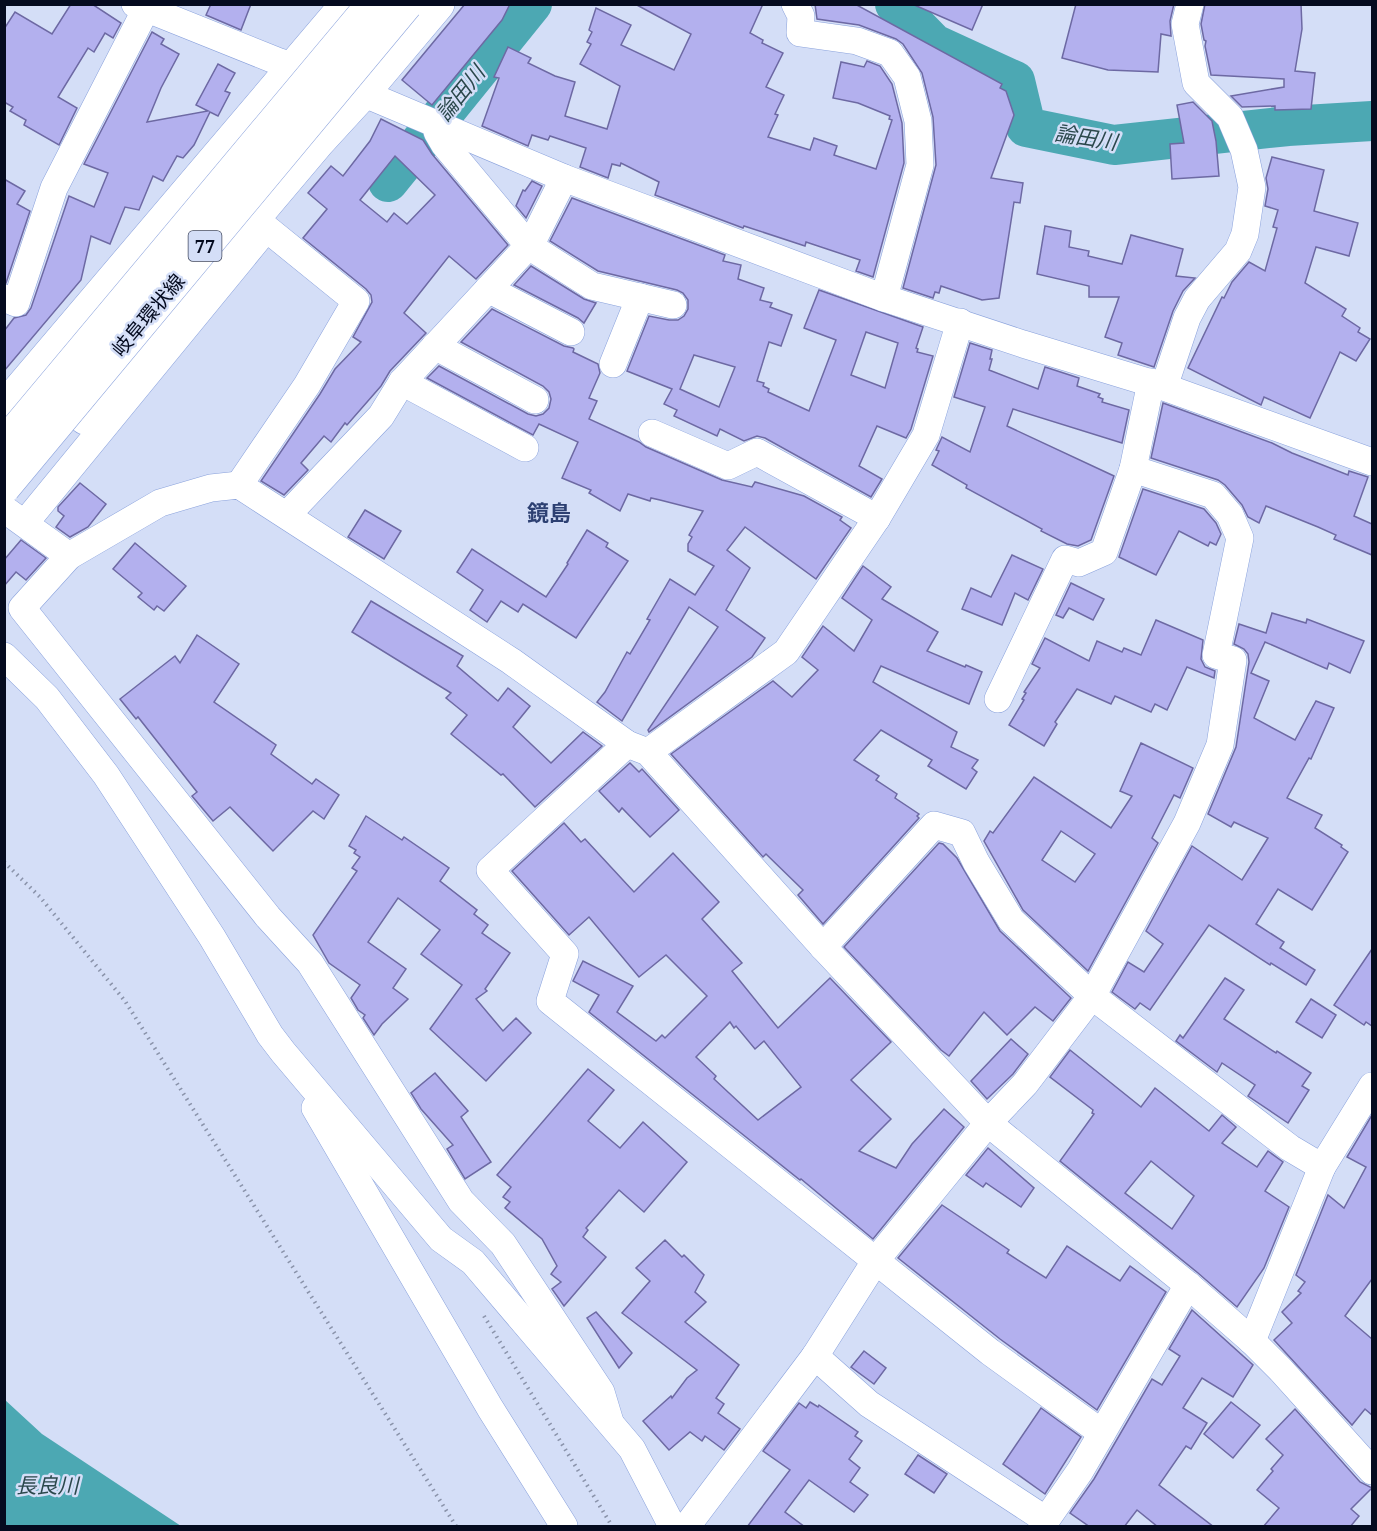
<svg xmlns="http://www.w3.org/2000/svg" width="1377" height="1531" font-family="'Noto Serif','Noto Sans JP',serif">
<style>
.water{fill:#4ca8b3}
.lines{fill:none;stroke-linecap:round;stroke-linejoin:round}
.river{stroke:#4ca8b3;stroke-width:40}
.building{fill:#b3b0ee;stroke:#6d69a3;stroke-width:1.5;fill-rule:evenodd}
.minor-casing{stroke:#8aa2dc;stroke-width:28}
.major-casing{stroke:#8aa2dc;stroke-width:34}
.path{stroke:#8a93aa;stroke-width:4;stroke-dasharray:1.5 4.5;stroke-linecap:butt}
.minor{stroke:#fff;stroke-width:27}
.major{stroke:#fff;stroke-width:33}
.major-bridge-casing{stroke:#8aa2dc;stroke-width:34;stroke-linecap:butt}
.major-bridge{stroke:#fff;stroke-width:33}
.labels{text-anchor:middle;dominant-baseline:central;stroke-width:5;stroke-linejoin:round;paint-order:stroke}
.shield{fill:#d4def7;stroke:#434a60;stroke-width:1.5}
.shield-label{font-size:18px;font-weight:bold;fill:#050b1f}
.street-label{font-size:20px;fill:#050b1f;stroke:#d4def7}
.water-label{font-size:21px;font-style:italic;fill:#2b484c;stroke:#d4def7}
.quarter-label{font-size:22px;font-weight:bold;fill:#2d4072;stroke:#d4def7}
</style>
<rect width="100%" height="100%" fill="#d4def7"/>
<path class="water" d="M 4,1399 L 42,1434 L 181,1526 L 5,1526 Z"/>
<g class="lines">
<g class="river">
<path d="M 895,4 L 934,44 L 1015,81 L 1026,127 L 1114,145 L 1288,126 L 1372,121"/>
<path d="M 388,182 L 532,4"/>
</g>
</g>
<g class="building">
<path d="M 71,4 L 92,4 L 121,23 L 113,38 L 105,33 L 94,52 L 88,48 L 58,97 L 77,108 L 59,145 L 24,125 L 26,120 L 10,111 L 13,107 L 4,102 L 4,29 L 15,12 L 52,34 Z"/>
<path d="M 211,4 L 251,4 L 241,30 L 206,15 Z"/>
<path d="M 465,4 L 510,4 L 502,20 L 432,105 L 402,80 Z"/>
<path d="M 635,4 L 763,4 L 750,33 L 763,40 L 762,43 L 783,53 L 766,87 L 784,95 L 775,114 L 778,115 L 768,137 L 810,150 L 814,138 L 837,146 L 834,155 L 876,169 L 892,120 L 889,119 L 890,116 L 858,103 L 833,98 L 841,62 L 864,67 L 867,61 L 880,66 L 892,84 L 902,123 L 904,163 L 873,277 L 856,271 L 860,260 L 806,242 L 805,246 L 744,226 L 743,228 L 655,195 L 659,182 L 621,163 L 620,166 L 612,164 L 608,178 L 580,167 L 586,148 L 550,136 L 548,140 L 532,135 L 528,146 L 482,126 L 499,78 L 494,77 L 508,47 L 531,58 L 528,63 L 555,76 L 575,82 L 565,116 L 607,129 L 620,86 L 580,64 L 591,44 L 587,42 L 592,32 L 589,30 L 596,8 L 631,25 L 621,45 L 674,70 L 691,34 Z"/>
<path d="M 815,4 L 855,4 L 1002,84 L 1000,88 L 1006,91 L 1014,115 L 991,178 L 1023,183 L 1020,203 L 1014,202 L 999,298 L 982,300 L 941,286 L 939,293 L 935,292 L 933,298 L 903,288 L 936,165 L 933,117 L 922,73 L 903,44 L 896,39 L 859,25 L 817,19 Z"/>
<path d="M 912,4 L 983,4 L 972,30 Z"/>
<path d="M 1076,4 L 1174,4 L 1170,21 L 1171,36 L 1161,34 L 1158,72 L 1108,70 L 1062,58 Z"/>
<path d="M 1205,4 L 1301,4 L 1302,29 L 1295,71 L 1315,73 L 1311,109 L 1275,110 L 1275,106 L 1242,107 L 1231,96 L 1284,87 L 1284,79 L 1211,75 L 1205,46 L 1206,41 L 1204,40 L 1201,24 Z"/>
<path d="M 152,32 L 164,39 L 161,44 L 179,54 L 161,88 L 147,122 L 208,111 L 196,105 L 218,64 L 235,73 L 225,91 L 230,93 L 218,116 L 210,112 L 194,145 L 183,158 L 177,156 L 163,181 L 153,176 L 139,210 L 125,207 L 110,244 L 91,236 L 81,280 L 4,371 L 4,331 L 14,318 L 26,315 L 31,308 L 69,196 L 94,207 L 108,173 L 84,164 Z"/>
<path d="M 1193,102 L 1212,121 L 1216,141 L 1219,176 L 1172,179 L 1170,144 L 1184,143 L 1177,105 Z"/>
<path d="M 381,119 L 423,140 L 432,154 L 508,245 L 476,279 L 449,256 L 404,313 L 426,333 L 390,371 L 381,386 L 347,425 L 345,423 L 331,442 L 324,436 L 301,463 L 308,470 L 284,495 L 261,481 L 320,394 L 335,369 L 361,342 L 353,337 L 372,302 L 371,295 L 366,289 L 303,238 L 327,209 L 308,193 L 331,166 L 343,176 L 370,141 ZM 395,156 L 435,195 L 407,224 L 394,213 L 387,222 L 360,200 Z"/>
<path d="M 1272,157 L 1324,170 L 1314,211 L 1358,223 L 1349,256 L 1316,247 L 1305,283 L 1346,309 L 1342,316 L 1360,328 L 1358,332 L 1370,339 L 1356,361 L 1340,352 L 1310,418 L 1264,397 L 1261,405 L 1188,368 L 1222,297 L 1224,298 L 1232,282 L 1249,262 L 1265,271 L 1277,228 L 1273,227 L 1278,210 L 1265,206 L 1268,189 L 1266,178 Z"/>
<path d="M 4,179 L 25,191 L 17,204 L 30,211 L 6,283 L 4,283 Z"/>
<path d="M 532,181 L 542,186 L 526,218 L 516,206 L 523,190 L 525,191 Z"/>
<path d="M 572,198 L 725,255 L 723,261 L 741,265 L 738,279 L 764,288 L 760,300 L 772,303 L 770,307 L 792,315 L 781,346 L 769,342 L 757,381 L 764,383 L 763,386 L 769,389 L 768,392 L 809,411 L 836,340 L 804,328 L 819,290 L 923,327 L 916,348 L 918,349 L 917,352 L 933,356 L 911,429 L 906,438 L 877,426 L 859,466 L 882,479 L 871,497 L 765,438 L 757,436 L 744,441 L 720,429 L 717,436 L 674,416 L 677,410 L 664,404 L 672,389 L 627,371 L 649,316 L 669,320 L 678,320 L 684,316 L 688,309 L 688,300 L 683,293 L 677,290 L 598,271 L 550,241 ZM 866,332 L 898,343 L 885,388 L 851,375 ZM 694,355 L 735,367 L 719,407 L 680,389 Z"/>
<path d="M 1045,226 L 1071,231 L 1069,247 L 1089,251 L 1088,256 L 1122,264 L 1131,235 L 1183,249 L 1176,276 L 1195,278 L 1183,291 L 1173,311 L 1154,367 L 1118,355 L 1122,343 L 1105,337 L 1119,297 L 1089,297 L 1089,286 L 1037,274 Z"/>
<path d="M 531,266 L 584,299 L 596,303 L 584,323 L 578,318 L 514,285 Z"/>
<path d="M 492,309 L 564,346 L 573,348 L 574,349 L 573,352 L 598,364 L 600,373 L 589,398 L 597,401 L 589,419 L 639,442 L 646,447 L 722,480 L 752,487 L 755,482 L 804,496 L 842,517 L 840,520 L 851,528 L 816,579 L 745,527 L 727,550 L 750,568 L 726,610 L 765,638 L 752,657 L 649,732 L 648,730 L 718,627 L 689,607 L 622,721 L 597,702 L 605,692 L 627,652 L 630,654 L 650,620 L 647,619 L 670,579 L 695,595 L 714,566 L 688,551 L 688,544 L 692,537 L 689,535 L 703,511 L 660,500 L 651,498 L 650,501 L 628,494 L 620,511 L 589,493 L 591,490 L 562,478 L 578,442 L 539,424 L 533,435 L 427,378 L 439,366 L 528,414 L 536,416 L 543,414 L 549,408 L 551,399 L 549,392 L 543,386 L 461,342 Z"/>
<path d="M 970,343 L 992,350 L 990,359 L 992,359 L 989,370 L 1038,389 L 1045,367 L 1079,378 L 1077,386 L 1100,394 L 1098,397 L 1103,399 L 1102,402 L 1129,410 L 1122,443 L 1013,409 L 1007,426 L 1114,476 L 1091,540 L 1078,546 L 1067,544 L 1041,531 L 1042,529 L 966,488 L 967,485 L 932,465 L 939,451 L 936,450 L 942,437 L 970,452 L 985,407 L 954,397 Z"/>
<path d="M 1163,403 L 1272,443 L 1292,453 L 1348,475 L 1349,471 L 1368,477 L 1354,516 L 1372,524 L 1372,555 L 1334,539 L 1336,535 L 1318,527 L 1266,506 L 1259,523 L 1248,517 L 1242,505 L 1225,485 L 1218,480 L 1151,458 Z"/>
<path d="M 80,483 L 106,504 L 88,527 L 70,537 L 56,527 L 64,516 L 58,511 L 58,507 Z"/>
<path d="M 1143,489 L 1204,509 L 1216,523 L 1221,534 L 1216,545 L 1210,542 L 1208,546 L 1179,531 L 1156,575 L 1119,557 Z"/>
<path d="M 365,510 L 401,531 L 384,559 L 348,537 Z"/>
<path d="M 587,530 L 608,543 L 606,547 L 628,561 L 576,638 L 523,604 L 518,612 L 501,601 L 487,622 L 470,610 L 483,590 L 457,572 L 472,549 L 546,597 L 568,564 L 567,563 Z"/>
<path d="M 21,540 L 46,558 L 26,580 L 16,572 L 4,586 L 4,560 Z"/>
<path d="M 135,543 L 186,586 L 164,611 L 157,606 L 154,610 L 138,597 L 142,593 L 113,569 Z"/>
<path d="M 1012,555 L 1043,569 L 1028,600 L 1015,593 L 1002,625 L 962,609 L 971,588 L 991,597 Z"/>
<path d="M 863,566 L 891,587 L 882,599 L 938,632 L 927,651 L 965,667 L 966,665 L 982,672 L 969,704 L 881,666 L 873,682 L 957,732 L 951,747 L 978,760 L 972,768 L 977,772 L 966,789 L 928,766 L 932,760 L 881,730 L 854,760 L 879,776 L 876,780 L 897,794 L 895,798 L 919,814 L 917,816 L 919,818 L 823,924 L 798,895 L 803,890 L 766,854 L 763,857 L 671,754 L 773,681 L 792,697 L 818,670 L 802,657 L 823,626 L 854,651 L 872,620 L 842,598 Z"/>
<path d="M 1071,583 L 1104,599 L 1093,620 L 1069,608 L 1063,618 L 1056,615 Z"/>
<path d="M 371,601 L 463,656 L 457,666 L 498,701 L 508,688 L 530,706 L 513,727 L 551,763 L 583,732 L 602,746 L 535,807 L 503,774 L 501,775 L 451,734 L 467,715 L 446,698 L 451,693 L 352,632 Z"/>
<path d="M 1272,613 L 1306,623 L 1307,619 L 1364,641 L 1350,673 L 1329,663 L 1327,669 L 1265,642 L 1251,673 L 1269,681 L 1254,718 L 1295,740 L 1316,701 L 1334,708 L 1311,759 L 1309,758 L 1287,798 L 1322,815 L 1315,828 L 1342,845 L 1341,847 L 1348,852 L 1312,910 L 1278,889 L 1256,924 L 1284,942 L 1280,948 L 1315,970 L 1306,985 L 1271,963 L 1270,965 L 1209,925 L 1150,1010 L 1140,1003 L 1135,1009 L 1112,992 L 1128,962 L 1144,972 L 1163,944 L 1146,931 L 1192,846 L 1242,880 L 1268,838 L 1234,822 L 1231,827 L 1208,814 L 1236,747 L 1249,662 L 1248,654 L 1244,649 L 1234,644 L 1239,624 L 1266,633 Z"/>
<path d="M 1156,620 L 1203,640 L 1201,659 L 1205,667 L 1215,671 L 1214,678 L 1187,667 L 1167,710 L 1155,704 L 1151,712 L 1115,696 L 1111,704 L 1077,689 L 1055,722 L 1057,724 L 1044,746 L 1009,725 L 1024,700 L 1022,699 L 1026,693 L 1024,692 L 1040,668 L 1032,664 L 1045,638 L 1089,661 L 1097,641 L 1122,652 L 1124,648 L 1141,655 Z"/>
<path d="M 197,635 L 239,664 L 214,702 L 276,745 L 271,754 L 312,784 L 316,779 L 339,795 L 324,819 L 313,811 L 273,851 L 230,807 L 213,821 L 192,796 L 197,792 L 138,717 L 136,719 L 120,699 L 175,656 L 180,663 Z"/>
<path d="M 1141,743 L 1193,768 L 1180,798 L 1174,795 L 1152,838 L 1158,843 L 1088,971 L 1023,910 L 984,841 L 990,831 L 993,833 L 1034,777 L 1111,828 L 1132,796 L 1120,791 ZM 1061,831 L 1095,854 L 1075,882 L 1042,860 Z"/>
<path d="M 630,763 L 639,772 L 642,769 L 679,810 L 650,837 L 622,808 L 619,812 L 599,791 Z"/>
<path d="M 366,816 L 402,840 L 404,837 L 449,868 L 440,881 L 477,910 L 474,914 L 488,925 L 482,933 L 510,953 L 485,989 L 487,991 L 476,999 L 503,1031 L 516,1018 L 531,1033 L 486,1081 L 430,1029 L 462,985 L 421,954 L 440,930 L 398,898 L 368,942 L 406,969 L 393,988 L 408,999 L 382,1024 L 374,1035 L 363,1018 L 365,1015 L 358,1010 L 351,998 L 360,985 L 329,963 L 313,935 L 357,871 L 352,868 L 360,857 L 354,853 L 356,850 L 349,846 Z"/>
<path d="M 564,823 L 581,842 L 585,839 L 634,892 L 673,853 L 719,902 L 702,919 L 742,963 L 732,971 L 778,1028 L 830,978 L 891,1042 L 851,1080 L 891,1119 L 859,1151 L 896,1168 L 912,1144 L 944,1109 L 964,1127 L 873,1239 L 801,1179 L 800,1180 L 589,1012 L 599,995 L 573,981 L 583,961 L 633,986 L 617,1012 L 656,1041 L 662,1035 L 665,1038 L 707,996 L 666,955 L 639,977 L 589,917 L 569,935 L 512,871 ZM 730,1022 L 734,1028 L 736,1026 L 755,1049 L 764,1041 L 801,1087 L 758,1120 L 714,1079 L 716,1076 L 696,1057 Z"/>
<path d="M 939,843 L 943,844 L 957,858 L 1000,931 L 1071,998 L 1053,1021 L 1035,1007 L 1007,1035 L 984,1012 L 949,1056 L 941,1050 L 844,947 Z"/>
<path d="M 1372,949 L 1372,1026 L 1366,1022 L 1364,1025 L 1334,1005 Z"/>
<path d="M 1225,978 L 1244,990 L 1224,1019 L 1276,1053 L 1277,1051 L 1311,1073 L 1302,1086 L 1309,1090 L 1288,1123 L 1248,1096 L 1255,1085 L 1222,1063 L 1217,1072 L 1176,1041 L 1180,1035 L 1183,1038 Z"/>
<path d="M 1311,999 L 1336,1015 L 1322,1038 L 1296,1022 Z"/>
<path d="M 1011,1039 L 1028,1054 L 1013,1074 L 987,1099 L 971,1081 Z"/>
<path d="M 1070,1050 L 1141,1107 L 1155,1088 L 1209,1131 L 1222,1115 L 1236,1127 L 1222,1143 L 1257,1167 L 1268,1151 L 1283,1162 L 1265,1191 L 1289,1207 L 1264,1268 L 1237,1307 L 1198,1273 L 1060,1161 L 1094,1114 L 1092,1113 L 1093,1110 L 1050,1077 ZM 1151,1161 L 1194,1196 L 1172,1229 L 1125,1193 Z"/>
<path d="M 588,1069 L 614,1090 L 588,1121 L 620,1148 L 643,1122 L 687,1162 L 644,1212 L 619,1190 L 586,1228 L 588,1230 L 583,1237 L 606,1257 L 564,1306 L 552,1289 L 561,1282 L 551,1274 L 557,1266 L 542,1239 L 505,1208 L 510,1202 L 503,1197 L 511,1187 L 497,1175 Z"/>
<path d="M 435,1073 L 468,1111 L 461,1117 L 491,1162 L 465,1179 L 447,1149 L 453,1145 L 421,1109 L 411,1093 Z"/>
<path d="M 1372,1115 L 1372,1279 L 1345,1316 L 1372,1339 L 1372,1415 L 1365,1409 L 1352,1425 L 1274,1340 L 1292,1323 L 1282,1312 L 1301,1293 L 1298,1291 L 1305,1282 L 1296,1275 L 1328,1195 L 1344,1208 L 1366,1167 L 1347,1157 Z"/>
<path d="M 988,1148 L 1034,1188 L 1021,1207 L 986,1183 L 983,1187 L 966,1175 Z"/>
<path d="M 942,1205 L 1009,1250 L 1007,1253 L 1046,1278 L 1067,1246 L 1120,1281 L 1130,1266 L 1166,1292 L 1097,1410 L 1000,1339 L 898,1258 Z"/>
<path d="M 665,1240 L 682,1257 L 684,1255 L 704,1275 L 695,1292 L 706,1302 L 685,1322 L 739,1365 L 716,1398 L 724,1404 L 718,1413 L 740,1429 L 724,1450 L 705,1436 L 702,1441 L 690,1432 L 669,1450 L 643,1421 L 671,1396 L 672,1398 L 687,1378 L 697,1370 L 622,1313 L 650,1281 L 636,1268 Z"/>
<path d="M 1192,1310 L 1253,1365 L 1233,1397 L 1202,1378 L 1183,1408 L 1207,1423 L 1191,1449 L 1186,1446 L 1159,1485 L 1214,1527 L 1158,1527 L 1137,1510 L 1124,1527 L 1090,1527 L 1070,1513 L 1094,1479 L 1152,1379 L 1162,1385 L 1180,1356 L 1169,1349 Z"/>
<path d="M 596,1312 L 632,1353 L 619,1368 L 587,1318 Z"/>
<path d="M 864,1351 L 886,1368 L 874,1384 L 851,1367 Z"/>
<path d="M 810,1402 L 818,1407 L 819,1405 L 858,1432 L 855,1436 L 862,1441 L 849,1459 L 860,1468 L 850,1482 L 868,1495 L 854,1512 L 809,1480 L 785,1512 L 805,1527 L 747,1527 L 790,1470 L 763,1451 L 799,1403 L 806,1408 Z"/>
<path d="M 1231,1402 L 1260,1425 L 1233,1458 L 1204,1434 Z"/>
<path d="M 1041,1408 L 1081,1437 L 1045,1494 L 1003,1464 Z"/>
<path d="M 1295,1409 L 1360,1482 L 1372,1488 L 1351,1509 L 1359,1516 L 1350,1527 L 1263,1527 L 1279,1508 L 1257,1490 L 1273,1471 L 1271,1469 L 1283,1455 L 1266,1439 Z"/>
<path d="M 918,1455 L 947,1474 L 934,1493 L 905,1474 Z"/>
</g>
<g class="lines">
<g class="minor-casing">
<g id="minor">
<path d="M 135,4 L 277,61 L 311,72"/>
<path d="M 795,4 L 801,16 L 800,33 L 857,41 L 890,53 L 907,77 L 918,121 L 920,165 L 884,298"/>
<path d="M 346,86 L 564,178 L 884,298 L 1023,344 L 1164,387 L 1372,462"/>
<path d="M 441,127 L 437,132 L 444,144 L 529,246 L 592,286 L 673,305"/>
<path d="M 488,289 L 571,332"/>
<path d="M 4,298 L 16,303 L 54,188 L 146,9"/>
<path d="M 435,346 L 535,400"/>
<path d="M 613,364 L 640,297"/>
<path d="M 402,382 L 525,448"/>
<path d="M 1164,387 L 1187,318 L 1197,299 L 1238,251 L 1245,234 L 1252,187 L 1244,150 L 1230,117 L 1196,83 L 1185,24 L 1190,4"/>
<path d="M 652,433 L 728,466 L 757,452 L 877,518"/>
<path d="M 239,485 L 307,385 L 356,301 L 266,228"/>
<path d="M 4,509 L 69,556"/>
<path d="M 287,515 L 381,416 L 402,382 L 532,242 L 564,178"/>
<path d="M 25,523 L 261,235"/>
<path d="M 4,656 L 47,698 L 106,775 L 212,937 L 270,1035 L 283,1052 L 441,1239 L 473,1262 L 632,1449 L 672,1526"/>
<path d="M 998,699 L 1065,559 L 1079,563 L 1104,552 L 1133,469"/>
<path d="M 627,744 L 490,870 L 565,954 L 550,1001 L 990,1352 L 1102,1433"/>
<path d="M 648,752 L 786,652 L 877,518 L 926,435 L 960,322"/>
<path d="M 823,947 L 934,825 L 962,833 L 976,862 L 1011,920 L 1092,996 L 1290,1148 L 1322,1167"/>
<path d="M 315,1108 L 490,1408 L 564,1526"/>
<path d="M 1252,1341 L 1322,1167 L 1372,1086"/>
<path d="M 815,1356 L 869,1404 L 1046,1520"/>
<path d="M 610,1422 L 601,1392 L 503,1244 L 461,1201 L 310,963 L 268,917 L 22,608 L 69,556 L 160,503 L 211,488 L 239,485 L 511,661 L 627,744 L 648,752 L 823,947 L 988,1123 L 1188,1285 L 1252,1341 L 1280,1369 L 1372,1471"/>
<path d="M 687,1526 L 815,1356 L 876,1260 L 988,1123 L 1025,1084 L 1092,996 L 1187,823 L 1220,745 L 1233,660 L 1216,655 L 1240,538 L 1230,515 L 1213,495 L 1133,469 L 1151,382"/>
<path d="M 1042,1526 L 1080,1471 L 1188,1285"/>
</g>
</g>
<g class="major-casing">
<g id="major">
<path d="M 4,408 L 347,4"/>
<path d="M 85,418 L 318,142 L 363,93 L 438,4"/>
</g>
</g>
<g class="path">
<path d="M 4,862 L 40,897 L 125,1001 L 456,1526"/>
<path d="M 484,1316 L 612,1526"/>
</g>
<use href="#minor" class="minor"/>
<use href="#major" class="major"/>
<g class="major-bridge-casing">
<g id="major-bridge">
<path d="M 4,445 L 373,4"/>
<path d="M 4,487 L 406,4"/>
</g>
</g>
<use href="#major-bridge" class="major-bridge"/>
</g>
<g class="labels">
<rect class="shield" x="188.5" y="231" width="33" height="30" rx="4.5"/>
<g class="shield-label">
<text x="205" y="246">77</text>
</g>
<g class="street-label">
<text transform="translate(148 315) rotate(-50)">岐阜環状線</text>
</g>
<g class="water-label">
<text transform="translate(460 93) rotate(-51)">論田川</text>
<text transform="translate(1086 137) rotate(9)">論田川</text>
<text x="47" y="1485">長良川</text>
</g>
<g class="quarter-label">
<text x="549" y="512">鏡島</text>
</g>
</g>
<rect width="1377" height="1531" fill="none" stroke="#050b1f" stroke-width="12"/>
</svg>
